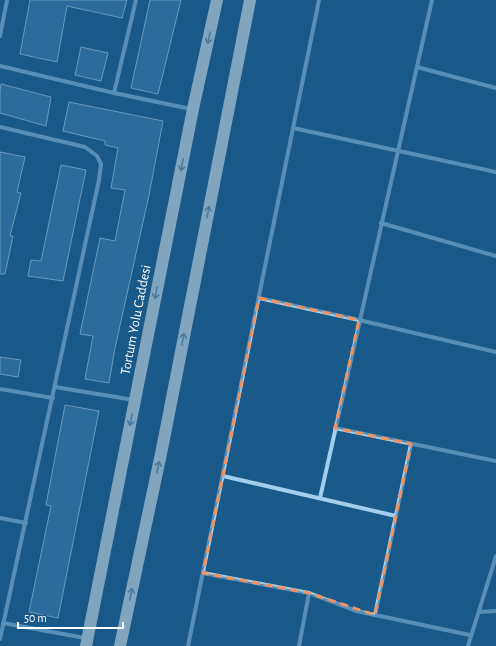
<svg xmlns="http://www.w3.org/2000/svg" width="496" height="646" font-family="'Alegreya Sans',sans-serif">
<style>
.building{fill:#4184b2;stroke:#c8e5fa}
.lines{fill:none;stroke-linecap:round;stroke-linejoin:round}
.street{stroke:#a2cfed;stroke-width:4}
.highway{stroke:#fff;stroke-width:12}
.oneway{stroke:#80a4bf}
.marked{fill:none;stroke:#f09361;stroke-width:3;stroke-dasharray:8 5;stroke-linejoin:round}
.labels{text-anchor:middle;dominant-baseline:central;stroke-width:4;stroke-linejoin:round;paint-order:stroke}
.street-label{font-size:14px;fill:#fff;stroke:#195a8a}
</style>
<rect width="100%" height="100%" fill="#195a8a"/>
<g class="building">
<path d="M 30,0 L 127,0 L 122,18 L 67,6 L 57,62 L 20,54 Z"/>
<path d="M 150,0 L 181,0 L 158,94 L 131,88 Z"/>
<path d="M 81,47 L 108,53 L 101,81 L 75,75 Z"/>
<path d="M 1,84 L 51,97 L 46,126 L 0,113 L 0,91 Z"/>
<path d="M 69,102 L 163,121 L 149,195 L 115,348 L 109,383 L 85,379 L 93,336 L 80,334 L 100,238 L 115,241 L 125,190 L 111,188 L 118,148 L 105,145 L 105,141 L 63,131 Z"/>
<path d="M 0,152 L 25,157 L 17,192 L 21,193 L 10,236 L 13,236 L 5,274 L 0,274 Z"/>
<path d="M 61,165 L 86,170 L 63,281 L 28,276 L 31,260 L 41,261 Z"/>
<path d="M 0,357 L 21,360 L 18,377 L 0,374 Z"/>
<path d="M 65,405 L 99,411 L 58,618 L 29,612 L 51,506 L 46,505 Z"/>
</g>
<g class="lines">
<g class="street">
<path d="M 0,36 L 7,0"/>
<path d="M 0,66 L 114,93 L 191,109"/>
<path d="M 417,67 L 496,88"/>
<path d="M 114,93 L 136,0"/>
<path d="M 0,127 L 85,147 L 97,156 L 101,164 L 99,180 L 0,639"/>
<path d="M 293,128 L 496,172"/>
<path d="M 381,223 L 496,256"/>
<path d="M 259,298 L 359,320 L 496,352"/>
<path d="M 55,387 L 134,400"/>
<path d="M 0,389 L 53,398"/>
<path d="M 335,428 L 496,461"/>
<path d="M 223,476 L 396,516"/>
<path d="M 320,498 L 432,0"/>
<path d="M 0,518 L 26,523"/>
<path d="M 203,573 L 309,593 L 356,611 L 470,635"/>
<path d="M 479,612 L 496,611"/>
<path d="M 375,615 L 411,444"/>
<path d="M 3,623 L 85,638"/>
<path d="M 188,646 L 319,0"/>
<path d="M 299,646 L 309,593"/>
<path d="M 468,646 L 496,556"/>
</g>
<g class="highway">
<path d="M 86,646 L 193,109 L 217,0"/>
<path d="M 120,646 L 162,449 L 250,0"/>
</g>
</g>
<defs><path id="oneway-shaft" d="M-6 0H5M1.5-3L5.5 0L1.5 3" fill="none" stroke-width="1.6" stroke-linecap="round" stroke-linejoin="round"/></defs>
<g class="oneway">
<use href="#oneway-shaft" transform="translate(209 38) rotate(103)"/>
<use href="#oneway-shaft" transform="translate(182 165) rotate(101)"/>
<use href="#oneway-shaft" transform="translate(208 212) rotate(-79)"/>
<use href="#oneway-shaft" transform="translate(156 293) rotate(101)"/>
<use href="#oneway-shaft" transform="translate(183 339) rotate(-79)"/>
<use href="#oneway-shaft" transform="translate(131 420) rotate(101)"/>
<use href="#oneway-shaft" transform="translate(158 467) rotate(-78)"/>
<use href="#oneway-shaft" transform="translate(131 594) rotate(-78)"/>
</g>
<path d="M0 0H496V646H0ZM 259,298 L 359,320 L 335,428 L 411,444 L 375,615 L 309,593 L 203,573 Z" fill="#195a8a" fill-opacity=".55" fill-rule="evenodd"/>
<path class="marked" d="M 259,298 L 359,320 L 335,428 L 411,444 L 375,615 L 309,593 L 203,573 Z"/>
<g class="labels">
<g class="street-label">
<text transform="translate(136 320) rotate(-79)">Tortum Yolu Caddesi</text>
</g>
</g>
<path d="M18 622v6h105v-6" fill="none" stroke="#ffffff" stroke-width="2"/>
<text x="24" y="622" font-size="12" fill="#ffffff" stroke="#195a8a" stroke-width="3" paint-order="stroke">50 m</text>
</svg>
